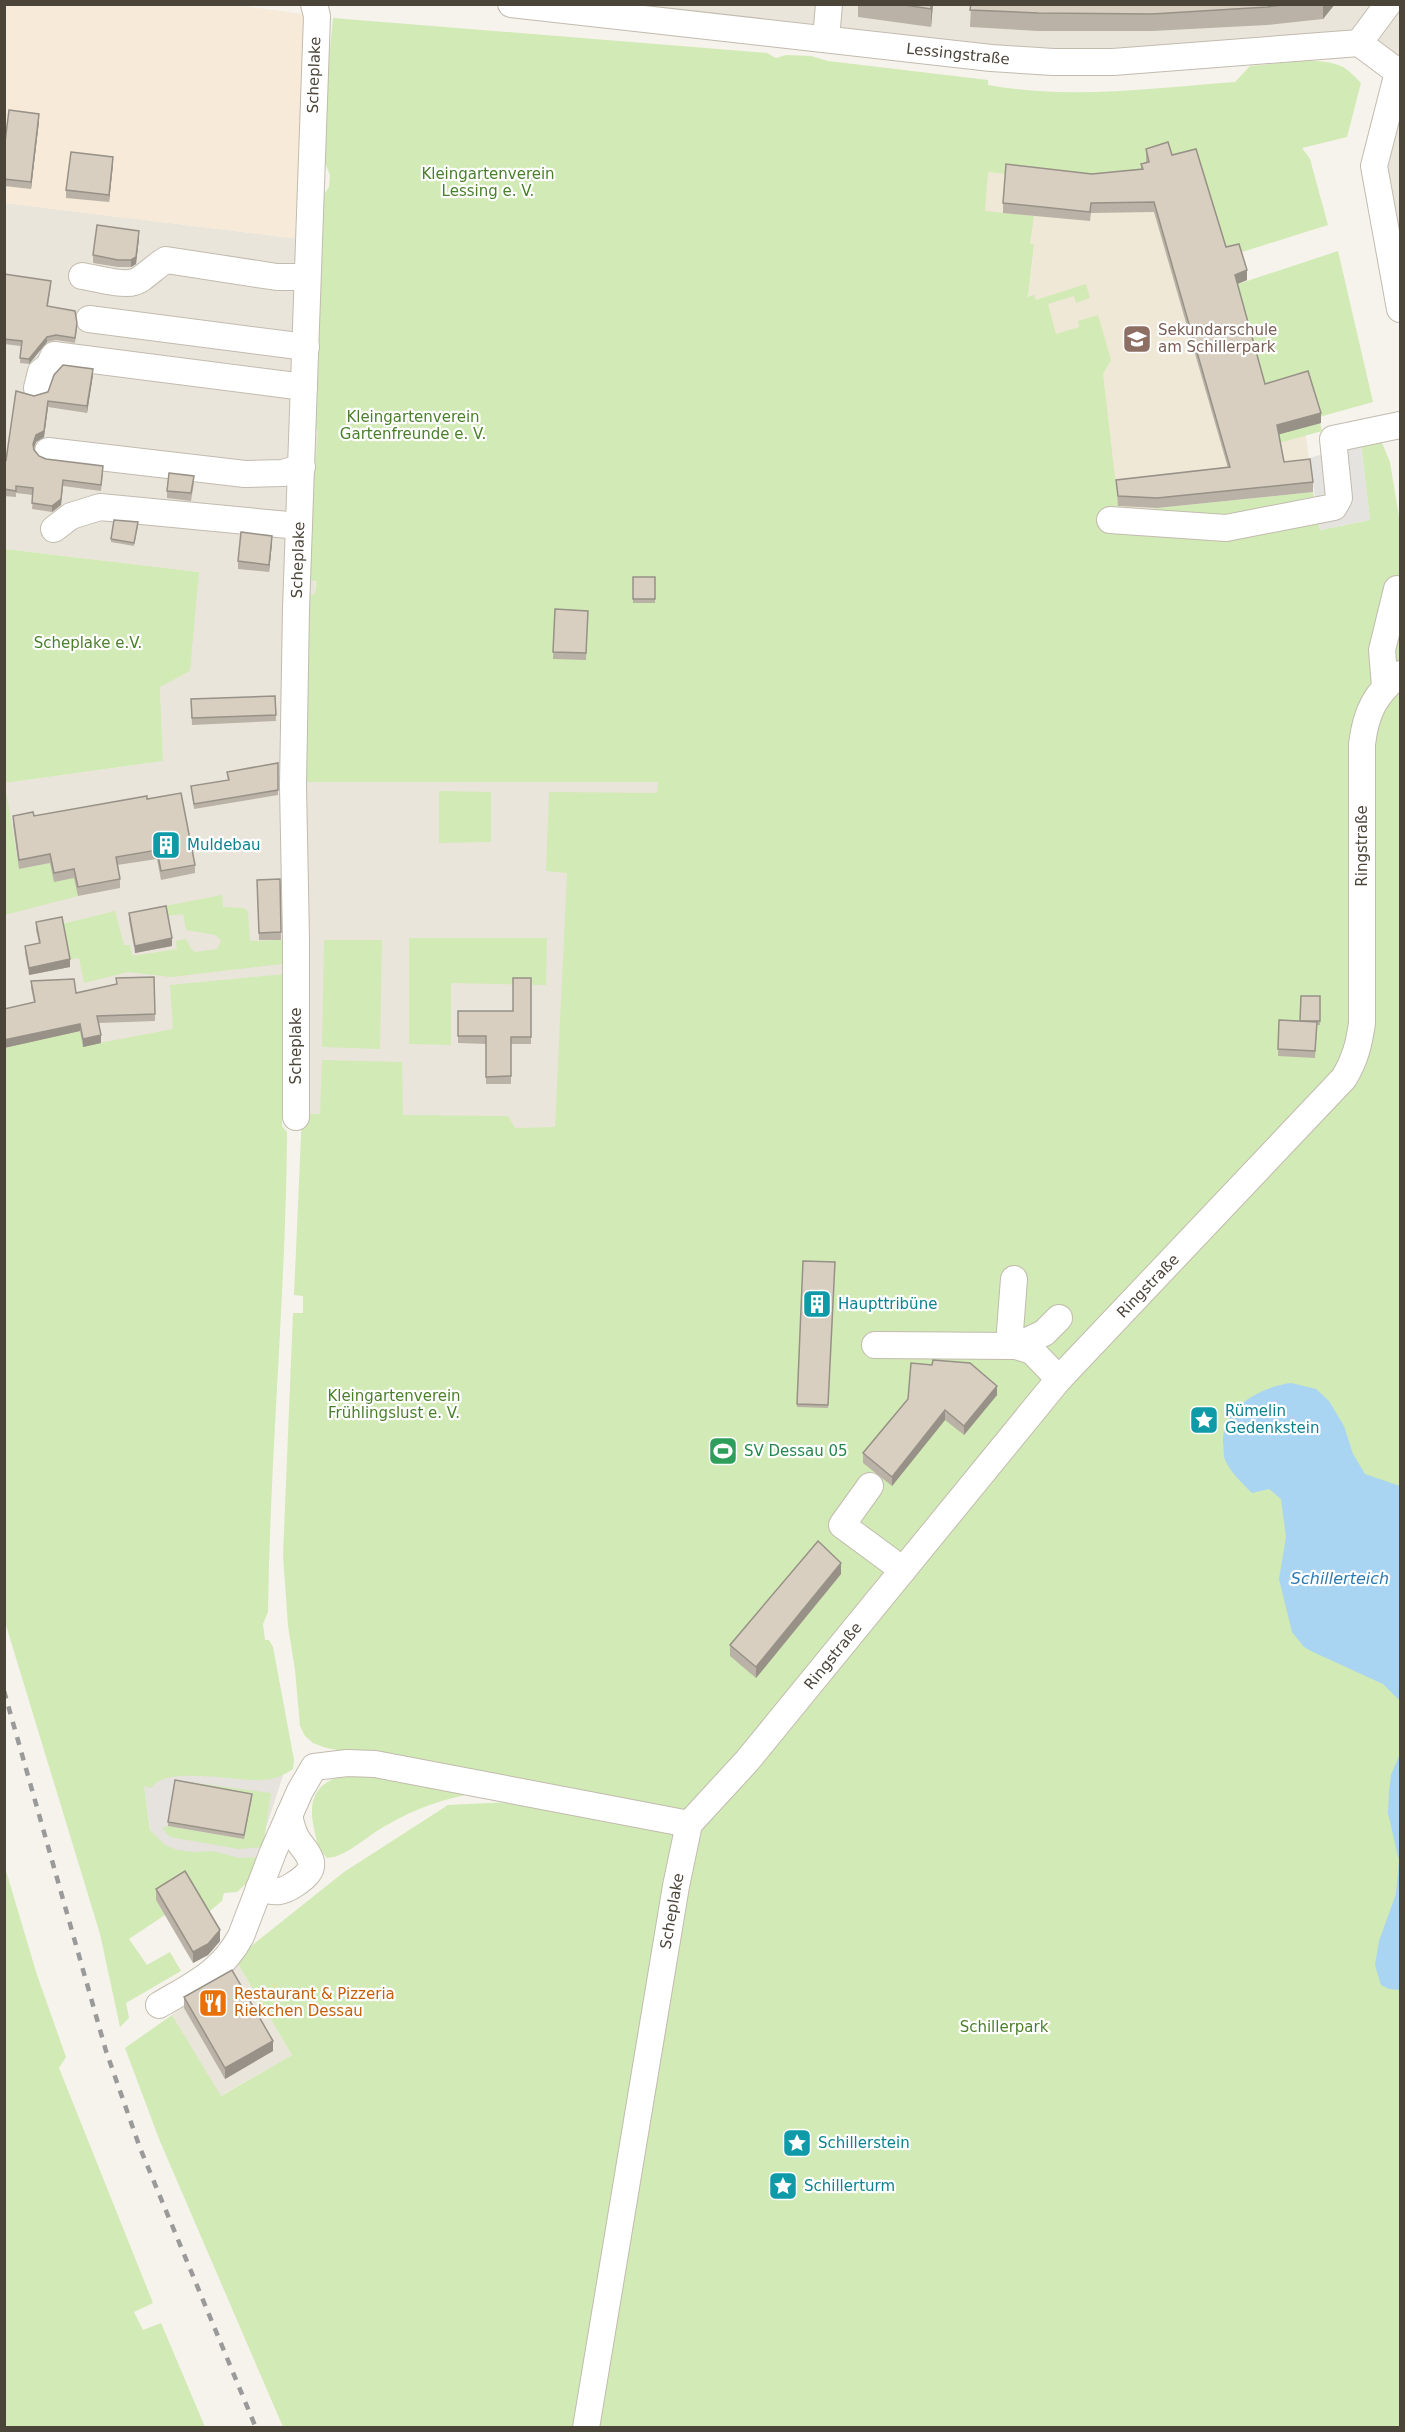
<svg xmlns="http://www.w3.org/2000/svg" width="1405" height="2432" font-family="'DejaVu Sans',sans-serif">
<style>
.residential{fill:#eae5da}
.commercial{fill:#f7ead8}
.industrial{fill:#e6e2dd}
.education{fill:#efe8d6}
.green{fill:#d2eab5}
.parking{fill:#e5e3e0}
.water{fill:#a9d4f2}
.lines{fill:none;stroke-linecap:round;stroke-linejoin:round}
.minor-casing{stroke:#c2bbae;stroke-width:28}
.minor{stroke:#fff;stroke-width:26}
.rail{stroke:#9a9a9a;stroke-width:4.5;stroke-dasharray:8 8;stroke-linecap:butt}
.wall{fill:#bab2a6}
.shaded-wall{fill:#979187}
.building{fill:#d8cfc1;stroke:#979187;stroke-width:1.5}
.labels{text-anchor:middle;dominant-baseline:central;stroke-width:4.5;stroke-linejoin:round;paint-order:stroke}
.street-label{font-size:15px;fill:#4b4439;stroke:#fff}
.park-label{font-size:15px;fill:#4a7f2a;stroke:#fff}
.education-label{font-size:15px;fill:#785e54;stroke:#fff;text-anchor:start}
.culture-label{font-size:15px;fill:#0d838f;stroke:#fff;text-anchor:start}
.leisure-label{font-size:15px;fill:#27864d;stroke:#fff;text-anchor:start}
.food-label{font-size:15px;fill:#c56008;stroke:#fff;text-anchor:start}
.water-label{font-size:16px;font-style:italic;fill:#2e7ab2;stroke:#fff}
</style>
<rect width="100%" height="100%" fill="#f6f3ec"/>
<g class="residential">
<path d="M 511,5 L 1400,5 L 1400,309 L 1374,166 L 1397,72 L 1359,43 L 1113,62 Z"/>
<path d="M 5,203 L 318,241 L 311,429 L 318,429 L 315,594 L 305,595 L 299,781 L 658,781 L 649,1127 L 515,1128 L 282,1117 L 5,1062 L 4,848 L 14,845 L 5,783 L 163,761 L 160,687 L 199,572 L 5,549 Z"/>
<path d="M 235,1959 L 292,2055 L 220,2096 L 172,2015 Z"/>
</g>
<path class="commercial" d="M 227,4 L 303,14 L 300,239 L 5,203 L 5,5 Z"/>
<path class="industrial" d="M 289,1757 L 252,1871 L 185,1882 L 152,1841 L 142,1774 Z"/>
<path class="education" d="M 979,171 L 1143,179 L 1235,285 L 1308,381 L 1320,423 L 1305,428 L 1313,492 L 1119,512 L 1117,490 L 1004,520 L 1034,246 L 973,241 Z"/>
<g class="green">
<path d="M 333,18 L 767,53 L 776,58 L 786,55 L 811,56 L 828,61 L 988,80 L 988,85 C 1070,100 1153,88 1235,82 L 1250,66 C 1276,64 1321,55 1343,67 C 1350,71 1356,78 1361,83 L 1347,137 L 1302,148 L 1310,159 L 1328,225 L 1226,257 L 1149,171 L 1092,183 L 988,172 L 985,211 L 1034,216 L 1030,244 L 1034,245 L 1028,297 L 1034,295 L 1036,300 L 1086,284 L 1090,298 L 1076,303 L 1074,296 L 1048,304 L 1056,334 L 1079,327 L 1078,321 L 1098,315 L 1111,360 L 1103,374 L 1119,512 L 1313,492 L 1320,530 L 1370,520 L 1361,444 L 1380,438 L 1390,462 L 1400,523 L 1400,2427 L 283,2427 L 159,2139 L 125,2048 L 172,2015 L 221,2096 L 292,2055 L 235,1959 L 344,1872 L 448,1805 L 533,1801 L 381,1757 L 326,1748 L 313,1743 L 305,1736 L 300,1726 L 295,1670 L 288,1626 L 283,1555 L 293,1313 L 303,1313 L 303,1296 L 294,1295 L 302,1114 L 320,1114 L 322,1060 L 402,1062 L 403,1115 L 508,1116 L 515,1128 L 555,1127 L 567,873 L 546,871 L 549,792 L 657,793 L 658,782 L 299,782 L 305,595 L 315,594 L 316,581 L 310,580 L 309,577 L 310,460 L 316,457 L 318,430 L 311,429 L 320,200 L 329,187 L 330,175 L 320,151 Z"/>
<path d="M 1338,251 L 1373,402 L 1319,417 L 1265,394 L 1235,285 Z"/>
<path d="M 1320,423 L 1322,431 L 1279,443 L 1277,435 Z"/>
<path d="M 5,549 L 199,572 L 190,671 L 160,687 L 163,761 L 5,783 L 19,869 L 50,863 L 74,878 L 78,896 L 5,915 Z"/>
<path d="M 439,791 L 491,792 L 491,842 L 439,843 Z"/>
<path d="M 222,895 L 223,907 L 244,908 L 248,912 L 250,941 L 282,940 L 282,964 L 171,977 L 128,972 L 84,983 L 79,958 L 69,960 L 62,924 L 115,911 L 124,945 L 130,945 L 132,956 L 177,949 L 176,941 L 186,939 L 191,949 L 195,952 L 217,949 L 221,941 L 216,935 L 186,930 L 183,914 L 166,916 L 165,906 Z"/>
<path d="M 409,938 L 547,938 L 546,985 L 451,983 L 451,1045 L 409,1044 Z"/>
<path d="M 324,940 L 382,940 L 380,1049 L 322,1047 Z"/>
<path d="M 285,974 L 282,1126 L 287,1132 C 286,1292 270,1452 268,1612 L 263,1624 L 265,1640 L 269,1640 L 273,1647 L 294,1760 L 293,1769 C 284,1775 274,1780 262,1780 C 239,1782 163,1765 152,1788 L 144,1786 L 150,1830 L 165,1845 L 177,1850 L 195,1852 L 213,1851 L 239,1858 L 261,1857 L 249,1881 L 237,1892 L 224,1893 L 222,1901 L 205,1915 L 156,1900 L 165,1915 L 129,1939 L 147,1965 L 170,1952 L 181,1971 L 126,2003 L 129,2018 L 120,2027 L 100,1934 L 5,1622 L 4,1048 L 80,1031 L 84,1046 L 173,1029 L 170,985 Z"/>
<path d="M 363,1772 L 478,1793 C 445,1798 416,1808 387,1825 C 369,1834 347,1857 327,1858 C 318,1849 316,1840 314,1828 C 305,1788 327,1776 363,1772 Z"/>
<path d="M 187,1782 L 271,1793 L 263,1847 L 239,1849 L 170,1837 L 162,1828 L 168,1826 L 244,1839 L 175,1784 Z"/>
<path d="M 4,1864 L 37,1975 L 66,2057 L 59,2068 L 153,2303 L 134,2312 L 143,2330 L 161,2323 L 205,2427 L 5,2427 Z"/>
</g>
<path class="parking" d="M 1361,444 L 1370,520 L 1320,530 L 1309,458 Z"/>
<g class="water">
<path d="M 1291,1383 L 1316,1389 L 1329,1401 L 1344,1426 L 1353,1454 L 1365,1474 L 1400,1486 L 1400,1701 L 1383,1684 L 1313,1652 L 1304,1647 L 1292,1632 L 1279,1579 L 1286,1537 L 1281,1499 L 1269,1489 L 1252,1493 C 1242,1483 1231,1473 1225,1460 C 1223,1455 1224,1448 1223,1442 C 1222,1407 1261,1387 1291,1383 Z"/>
<path d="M 1400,1754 L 1400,1990 L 1389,1989 L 1381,1985 L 1375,1965 L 1379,1941 L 1396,1894 L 1399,1861 L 1388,1813 L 1389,1792 L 1391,1775 Z"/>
</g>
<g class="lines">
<g class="minor-casing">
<g id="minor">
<path d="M 511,4 L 991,58 L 1053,62 L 1113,62 L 1359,43 L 1398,72"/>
<path d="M 826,39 L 829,4"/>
<path d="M 1359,43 L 1388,4"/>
<path d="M 1400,69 L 1398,72 L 1374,166 L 1400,309"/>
<path d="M 82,276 C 95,278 123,286 134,282 C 143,280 156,265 166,260 L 277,277 L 307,277"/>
<path d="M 89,319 L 306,347"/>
<path d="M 37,388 L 41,372 L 49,366 L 54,355 L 304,387"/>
<path d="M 48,451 L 245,474 L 283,473 L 302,467"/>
<path d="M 1110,520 L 1226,528 L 1334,507 L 1339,498 L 1333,439 L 1400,425"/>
<path d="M 54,529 L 71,516 L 100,507 L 299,526"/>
<path d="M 1385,686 L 1382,650 L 1397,589"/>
<path d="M 296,1117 L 296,939 L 293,786 L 296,609 L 317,16 L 314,4"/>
<path d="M 1014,1279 L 1010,1331 L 1016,1346 L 1044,1333 L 1059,1318"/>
<path d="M 875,1345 L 1016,1346 L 1032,1351 L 1059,1379"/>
<path d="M 870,1486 L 842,1525 L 903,1570"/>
<path d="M 689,1824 L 747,1761 L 1059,1379 L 1344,1078 C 1355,1060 1359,1044 1362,1023 L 1362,744 C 1366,712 1375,694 1400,674"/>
<path d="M 259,1888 C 274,1893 282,1893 295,1884 C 318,1869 314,1861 299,1842 C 293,1834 291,1825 289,1815"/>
<path d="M 159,2005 C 193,1985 222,1972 241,1936 L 273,1852 L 300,1791 L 314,1767 L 347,1763 L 375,1764 L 689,1824"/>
<path d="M 586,2428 L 676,1886 L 689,1824"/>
</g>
</g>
<use href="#minor" class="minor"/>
<path class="rail" d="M 4,1691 L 106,2051 L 140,2148 L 256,2428"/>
</g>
<g class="wall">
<path d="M 858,4 L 933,4 L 931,27 L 858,17 Z"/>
<path d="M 971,4 L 1335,4 L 1323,19 L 1267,25 L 1152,31 L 1038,31 L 970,27 Z"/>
<path d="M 39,121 L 31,189 L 4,186 L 4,150 Z"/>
<path d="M 1146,149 L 1172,155 L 1247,280 L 1237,284 L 1265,384 L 1321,423 L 1279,434 L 1284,462 L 1313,482 L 1313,492 L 1157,508 L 1118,506 L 1116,480 L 1228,468 L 1154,212 L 1091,213 L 1090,221 L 1003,213 L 1003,203 L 1092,174 L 1141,169 L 1141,164 L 1146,162 Z"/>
<path d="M 113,164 L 109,202 L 66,198 L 66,190 Z"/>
<path d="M 139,238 L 136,264 L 131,267 L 118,267 L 93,263 L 93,255 Z"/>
<path d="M 4,274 L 51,286 L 48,306 L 77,328 L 75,343 L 56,340 L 47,342 L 29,364 L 20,363 L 21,346 L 4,344 Z"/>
<path d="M 93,375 L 87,413 L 48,407 L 44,437 L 36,442 L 34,448 L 39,456 L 46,459 L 103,473 L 101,491 L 63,486 L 61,505 L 52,512 L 32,509 L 33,495 L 16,493 L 16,497 L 4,496 L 4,459 L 6,460 L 34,396 Z"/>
<path d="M 194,483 L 191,501 L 167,498 L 167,491 Z"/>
<path d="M 138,526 L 134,546 L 111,542 L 111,539 Z"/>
<path d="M 272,543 L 269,572 L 238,569 L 238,561 Z"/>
<rect x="633" y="577" width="22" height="26"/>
<path d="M 555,609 L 588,611 L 586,660 L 553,659 Z"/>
<path d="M 275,696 L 276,721 L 192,725 L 191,699 Z"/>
<path d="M 278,763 L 278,795 L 194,809 L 191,786 L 228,780 L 227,772 Z"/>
<path d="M 147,799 L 195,865 L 195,873 L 161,880 L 157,859 L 117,865 L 120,879 L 120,888 L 78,896 L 74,878 L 54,882 L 50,863 L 19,869 L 13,824 L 13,816 L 34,816 Z"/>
<path d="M 280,879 L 281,940 L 259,940 L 257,880 Z"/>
<path d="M 129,913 L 172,946 L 135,953 L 129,920 Z"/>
<path d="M 36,922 L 70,967 L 29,975 L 25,953 L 25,946 L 39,943 L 36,930 Z"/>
<path d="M 531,978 L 531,1044 L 511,1044 L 511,1084 L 486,1084 L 486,1044 L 458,1043 L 458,1011 L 513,1011 Z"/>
<path d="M 31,981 L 155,1014 L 155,1021 L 99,1023 L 101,1043 L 83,1047 L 80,1031 L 4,1048 L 4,1009 L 34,1002 L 31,988 Z"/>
<path d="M 1320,996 L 1320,1025 L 1317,1025 L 1315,1058 L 1278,1056 L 1279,1020 L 1300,1021 Z"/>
<path d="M 803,1261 L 835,1262 L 828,1408 L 797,1407 Z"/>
<path d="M 997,1395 L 964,1435 L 945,1420 L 892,1486 L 863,1463 L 863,1453 L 908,1399 Z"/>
<path d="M 841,1574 L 756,1678 L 730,1656 L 730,1645 Z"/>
<path d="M 252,1797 L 244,1839 L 168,1826 L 168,1822 Z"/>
<path d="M 156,1889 L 220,1941 L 208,1955 L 193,1963 L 156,1900 Z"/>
<path d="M 184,1997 L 273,2051 L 225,2079 L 184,2008 Z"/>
</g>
<g class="shaded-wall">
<path d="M 931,4 L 933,4 L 931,27 Z"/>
<path d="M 1323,4 L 1335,4 L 1323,19 Z"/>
<path d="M 39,114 L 39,121 L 31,189 L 31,182 Z"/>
<path d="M 113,157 L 113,164 L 109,202 L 109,195 Z"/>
<path d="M 139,231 L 139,238 L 136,264 L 131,267 L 131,260 Z"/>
<path d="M 1247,270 L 1247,280 L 1235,285 L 1235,275 Z"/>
<path d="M 47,337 L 47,342 L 29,364 L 29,359 Z"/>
<path d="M 93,369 L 93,375 L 87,413 L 87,406 Z"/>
<path d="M 48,401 L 48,407 L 44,437 L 36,442 L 33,450 L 33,444 Z"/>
<path d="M 1321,413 L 1321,423 L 1277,435 L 1277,425 Z"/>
<path d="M 63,480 L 61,505 L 52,512 L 52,506 Z"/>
<path d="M 272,536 L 272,543 L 269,572 L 269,565 Z"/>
<path d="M 172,938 L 172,946 L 135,953 L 135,946 Z"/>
<path d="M 70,959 L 70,967 L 29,975 L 29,968 Z"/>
<path d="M 80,1024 L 80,1031 L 4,1048 L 4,1040 Z"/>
<path d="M 101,1035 L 101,1043 L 83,1047 L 83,1039 Z"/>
<path d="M 997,1386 L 997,1395 L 964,1435 L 964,1426 Z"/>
<path d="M 945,1410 L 945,1420 L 892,1486 L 892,1477 Z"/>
<path d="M 841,1563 L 841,1574 L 756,1678 L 756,1667 Z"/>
<path d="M 220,1930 L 220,1941 L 208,1955 L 193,1963 L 193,1952 Z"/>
<path d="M 273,2041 L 273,2051 L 225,2079 L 225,2068 Z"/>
</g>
<g class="building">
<path d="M 898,4 L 931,4 L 931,9 Z"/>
<path d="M 971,4 L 1290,4 L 1267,7 L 1152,14 L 1038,13 L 970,10 Z"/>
<path d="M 9,110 L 39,114 L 31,182 L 4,179 L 4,150 Z"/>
<path d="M 1168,142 L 1172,155 L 1196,149 L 1226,247 L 1239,244 L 1247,270 L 1235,275 L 1265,384 L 1308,371 L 1321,413 L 1277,425 L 1284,462 L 1310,459 L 1313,482 L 1157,498 L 1118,496 L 1116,480 L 1230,467 L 1154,202 L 1091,203 L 1090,212 L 1003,203 L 1006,164 L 1092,174 L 1143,169 L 1141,164 L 1149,162 L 1146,149 Z"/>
<path d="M 71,152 L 113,157 L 109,195 L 66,190 Z"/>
<path d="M 97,225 L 139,231 L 136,257 L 131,260 L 118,260 L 93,255 Z"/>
<path d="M 4,274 L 51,281 L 47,306 L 75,311 L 77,323 L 75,338 L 56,335 L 47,337 L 29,359 L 20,358 L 22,341 L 4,339 Z"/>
<path d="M 63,365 L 93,369 L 87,406 L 48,401 L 44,431 L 36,435 L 33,444 L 34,450 L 39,456 L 46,459 L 103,466 L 101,485 L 63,480 L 61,499 L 52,506 L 32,503 L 33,488 L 16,486 L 16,491 L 4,489 L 4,459 L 6,460 L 16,391 L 34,396 L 48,392 L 54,375 Z"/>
<path d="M 169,473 L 194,476 L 191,493 L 167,491 Z"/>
<path d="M 114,520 L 138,522 L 134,543 L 111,539 Z"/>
<path d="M 241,532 L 272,536 L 269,565 L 238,561 Z"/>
<rect x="633" y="577" width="22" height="22"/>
<path d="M 555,609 L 588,611 L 586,653 L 553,652 Z"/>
<path d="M 275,696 L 276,715 L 192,718 L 191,699 Z"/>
<path d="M 278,763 L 278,790 L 194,804 L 191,786 L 229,780 L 227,772 Z"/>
<path d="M 181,793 L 195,865 L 161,871 L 157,850 L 116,857 L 120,879 L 78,887 L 74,869 L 54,873 L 50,854 L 19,860 L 13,816 L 33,812 L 34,816 L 147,796 L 147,799 Z"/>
<path d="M 280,879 L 281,932 L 259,933 L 257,880 Z"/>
<path d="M 166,906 L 172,938 L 135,946 L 129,913 Z"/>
<path d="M 62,917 L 70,959 L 29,968 L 25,946 L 40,943 L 36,922 Z"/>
<path d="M 154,977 L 155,1014 L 97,1016 L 101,1035 L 83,1039 L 80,1024 L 4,1040 L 4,1009 L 35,1002 L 31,981 L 74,979 L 76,993 L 117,984 L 116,978 Z"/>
<path d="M 513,978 L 531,978 L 531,1037 L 511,1037 L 511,1076 L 486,1077 L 486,1036 L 458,1036 L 458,1011 L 513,1011 Z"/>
<path d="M 1301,996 L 1320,996 L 1320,1021 L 1300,1021 Z"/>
<path d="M 1279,1020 L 1317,1022 L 1315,1051 L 1278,1049 Z"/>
<path d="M 803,1261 L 835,1262 L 828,1405 L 797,1404 Z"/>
<path d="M 933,1360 L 970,1363 L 997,1386 L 964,1426 L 945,1410 L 892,1477 L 863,1453 L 908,1399 L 911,1363 L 932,1365 Z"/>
<path d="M 818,1541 L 841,1563 L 756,1667 L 730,1645 Z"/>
<path d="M 175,1780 L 252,1794 L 244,1835 L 168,1822 Z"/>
<path d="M 185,1871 L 220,1930 L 208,1944 L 193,1952 L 156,1889 Z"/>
<path d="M 232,1970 L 273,2041 L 225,2068 L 184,1997 Z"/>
</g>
<defs>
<g id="school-square" transform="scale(1.5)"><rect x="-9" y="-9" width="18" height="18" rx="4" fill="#8d6e63" stroke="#fff"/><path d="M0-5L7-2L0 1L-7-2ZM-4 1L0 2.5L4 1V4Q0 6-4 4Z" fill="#fff"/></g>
<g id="building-square" transform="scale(1.5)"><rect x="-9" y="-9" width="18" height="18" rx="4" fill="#0f9aa8" stroke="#fff"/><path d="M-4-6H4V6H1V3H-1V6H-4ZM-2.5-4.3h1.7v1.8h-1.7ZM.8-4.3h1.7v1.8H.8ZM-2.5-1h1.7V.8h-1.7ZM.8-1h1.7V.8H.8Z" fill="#fff"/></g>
<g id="sight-square" transform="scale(1.5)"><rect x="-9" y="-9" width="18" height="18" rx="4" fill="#0f9aa8" stroke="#fff"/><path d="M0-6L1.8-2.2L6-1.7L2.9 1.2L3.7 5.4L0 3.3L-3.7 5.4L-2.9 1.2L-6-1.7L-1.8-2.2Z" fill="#fff"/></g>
<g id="stadium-square" transform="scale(1.5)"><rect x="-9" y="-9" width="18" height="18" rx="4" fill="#2e9e5b" stroke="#fff"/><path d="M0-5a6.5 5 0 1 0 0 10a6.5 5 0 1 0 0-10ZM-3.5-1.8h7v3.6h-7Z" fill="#fff"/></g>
<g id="restaurant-square" transform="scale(1.5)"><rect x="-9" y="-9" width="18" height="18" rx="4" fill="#e8710a" stroke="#fff"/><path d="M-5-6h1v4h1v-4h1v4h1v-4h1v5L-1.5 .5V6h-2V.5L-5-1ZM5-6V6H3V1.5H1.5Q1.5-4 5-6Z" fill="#fff"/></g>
</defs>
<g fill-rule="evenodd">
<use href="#school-square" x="1137" y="339"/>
<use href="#building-square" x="166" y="845"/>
<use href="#building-square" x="817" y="1304"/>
<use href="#sight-square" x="1204" y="1420"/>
<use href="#stadium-square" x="723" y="1451"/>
<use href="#restaurant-square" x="213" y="2003"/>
<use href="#sight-square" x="797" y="2143"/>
<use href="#sight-square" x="783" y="2186"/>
</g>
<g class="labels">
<g class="street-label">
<text transform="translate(958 54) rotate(6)">Lessingstraße</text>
<text transform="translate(314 75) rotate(-88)">Scheplake</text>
<text transform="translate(298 560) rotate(-88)">Scheplake</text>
<text transform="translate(1362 846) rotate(-90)">Ringstraße</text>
<text transform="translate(296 1046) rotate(-90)">Scheplake</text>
<text transform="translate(1148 1286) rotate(-46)">Ringstraße</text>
<text transform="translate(833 1656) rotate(-51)">Ringstraße</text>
<text transform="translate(672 1911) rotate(-80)">Scheplake</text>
</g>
<g class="park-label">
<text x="488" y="174">Kleingartenverein<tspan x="488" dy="17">Lessing e. V.</tspan></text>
<text x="413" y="417">Kleingartenverein<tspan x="413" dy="17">Gartenfreunde e. V.</tspan></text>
<text x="88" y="643">Scheplake e.V.</text>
<text x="394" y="1396">Kleingartenverein<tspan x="394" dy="17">Frühlingslust e. V.</tspan></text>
<text x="1004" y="2027">Schillerpark</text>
</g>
<g class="education-label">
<text x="1158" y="330">Sekundarschule<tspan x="1158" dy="17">am Schillerpark</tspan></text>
</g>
<g class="culture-label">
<text x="187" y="845">Muldebau</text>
<text x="838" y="1304">Haupttribüne</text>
<text x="1225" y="1411">Rümelin<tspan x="1225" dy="17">Gedenkstein</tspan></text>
<text x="818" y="2143">Schillerstein</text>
<text x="804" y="2186">Schillerturm</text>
</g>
<g class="leisure-label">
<text x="744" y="1451">SV Dessau 05</text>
</g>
<g class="food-label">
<text x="234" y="1994">Restaurant &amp; Pizzeria<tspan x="234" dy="17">Riekchen Dessau</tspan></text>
</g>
<g class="water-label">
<text x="1340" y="1578">Schillerteich</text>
</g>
</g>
<rect width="1405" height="2432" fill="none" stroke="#4b4439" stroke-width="12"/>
</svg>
